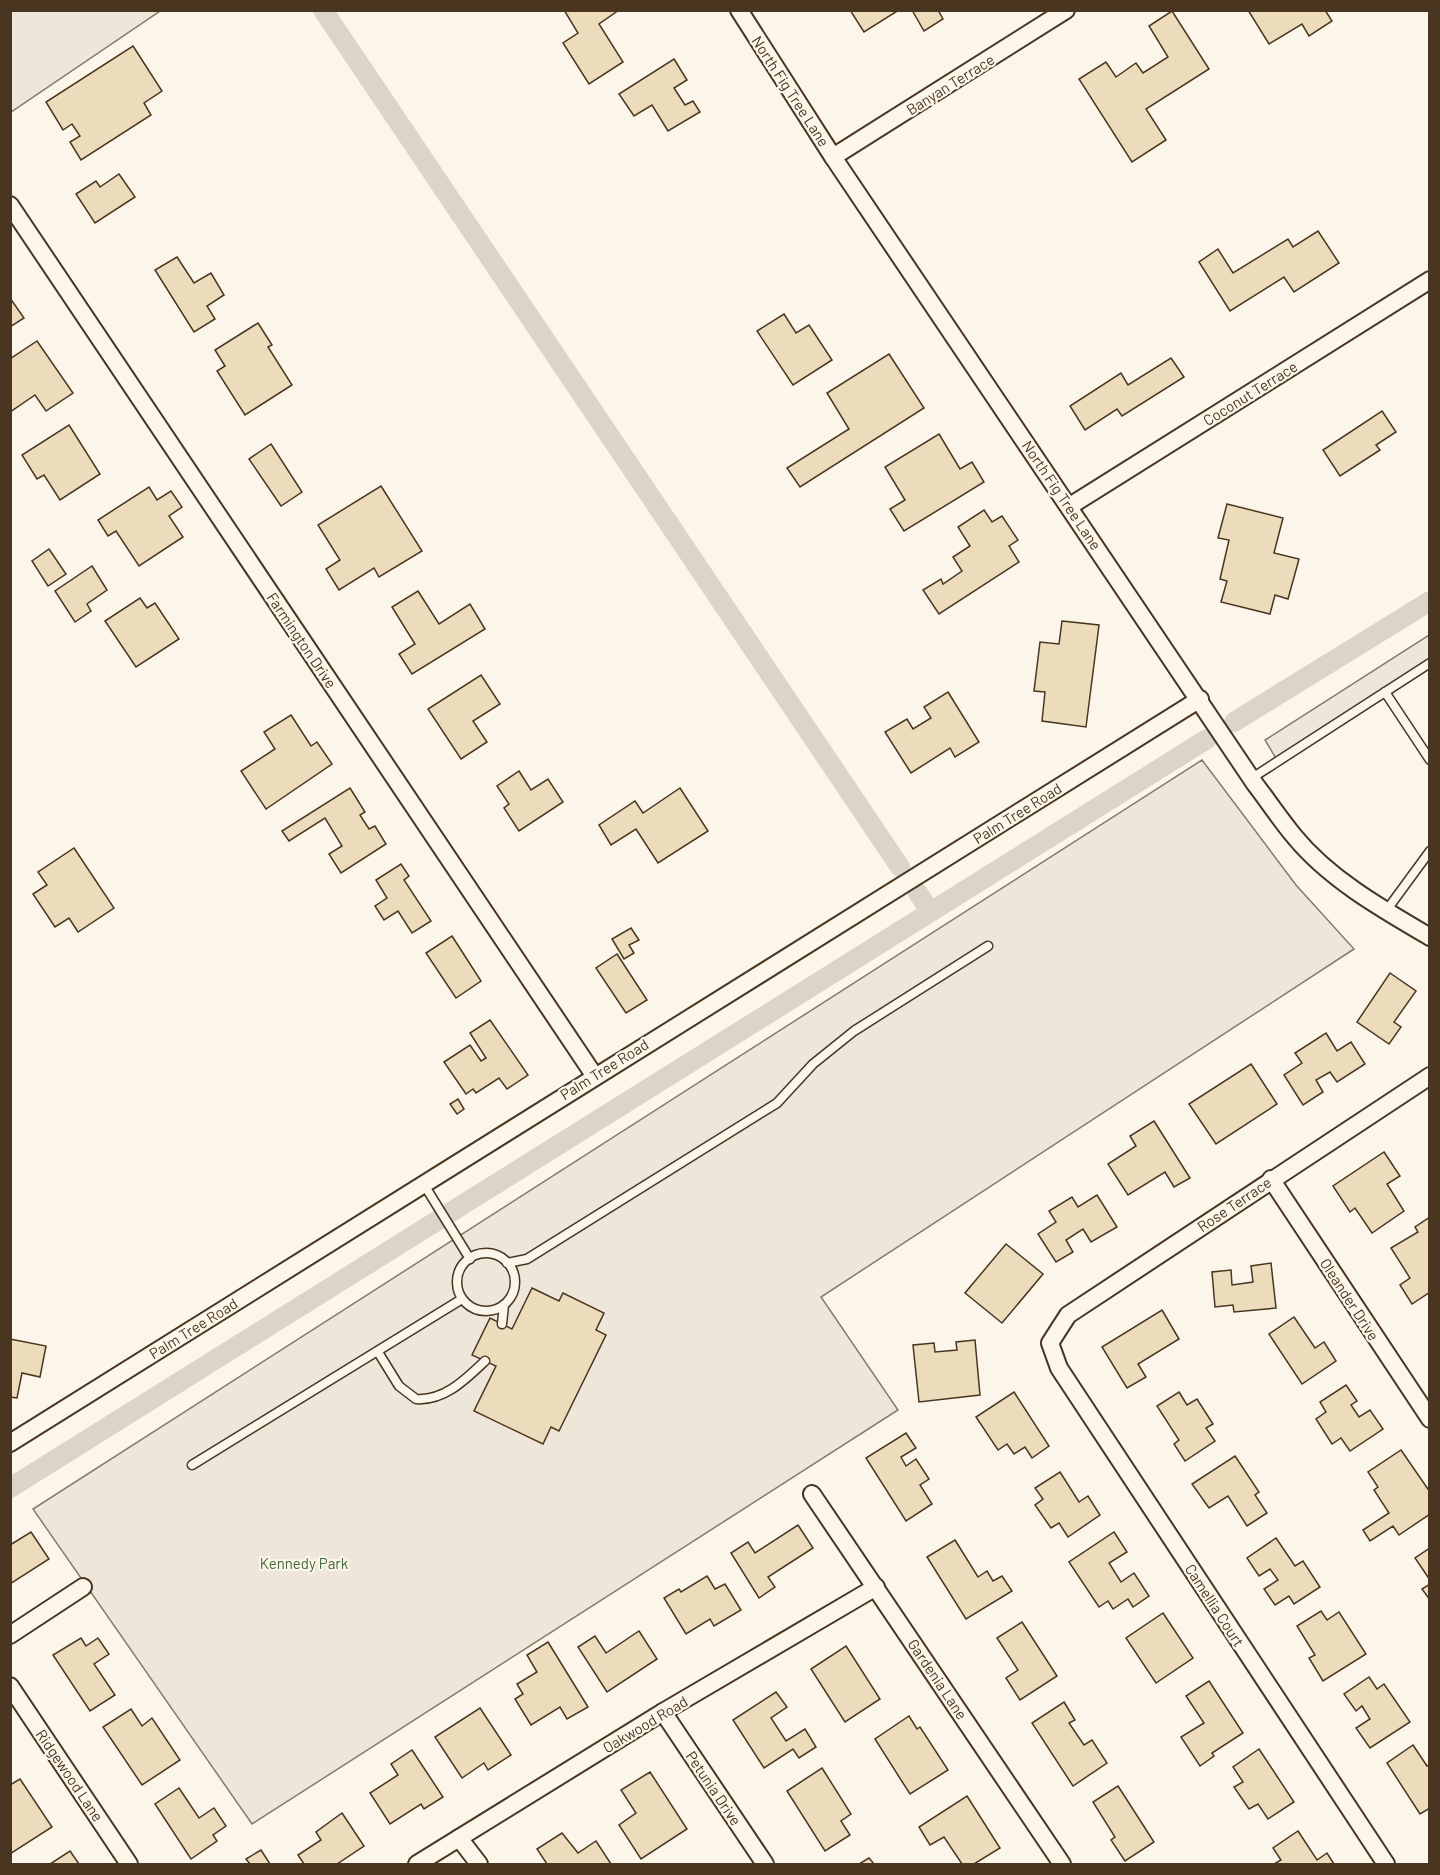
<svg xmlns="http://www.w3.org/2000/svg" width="1440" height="1875" font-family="Barlow,sans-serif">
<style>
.green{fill:#ede6d9;stroke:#887966;stroke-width:1.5}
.parking{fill:#ede7d9;stroke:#887966;stroke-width:1.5}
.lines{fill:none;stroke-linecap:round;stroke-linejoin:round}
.canal{stroke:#dcd4c6;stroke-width:20}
.building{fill:#ecdcbc;stroke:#4a3520;stroke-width:1.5}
.lane-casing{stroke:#4a3520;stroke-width:11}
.street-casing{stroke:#4a3520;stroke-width:20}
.lane{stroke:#fbf6e9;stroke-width:8}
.street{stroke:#fbf6e9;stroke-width:16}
.labels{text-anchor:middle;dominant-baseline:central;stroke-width:4.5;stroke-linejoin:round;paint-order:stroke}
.street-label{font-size:15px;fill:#4a3520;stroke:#fbf6e9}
.park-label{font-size:15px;fill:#436837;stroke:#fbf6e9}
</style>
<rect width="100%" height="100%" fill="#fbf6e9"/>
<g class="green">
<path d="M 11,10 L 160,10 L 160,11 L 11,112 Z"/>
<path d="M 1202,760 L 1296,885 L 1354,949 L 821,1297 L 898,1410 L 252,1824 L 33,1509 Z"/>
</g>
<path class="parking" d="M 1429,635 L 1429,669 L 1280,765 L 1265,740 Z"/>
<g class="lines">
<g class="canal">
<path d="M 323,10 L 900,867"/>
<path d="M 1234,722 L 1430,601"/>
<path d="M 918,893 L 930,911"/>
<path d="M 10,1488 L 1207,739"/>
</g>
</g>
<g class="building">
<path d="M 564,10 L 619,10 L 599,24 L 623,62 L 589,84 L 563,43 L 578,33 Z"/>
<path d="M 850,10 L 899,10 L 864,32 Z"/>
<path d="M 912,10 L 938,10 L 943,19 L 924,31 Z"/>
<path d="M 1248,10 L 1325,10 L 1332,21 L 1309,36 L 1302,24 L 1269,44 Z"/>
<path d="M 1172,11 L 1209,69 L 1146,109 L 1166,140 L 1132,162 L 1079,79 L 1106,62 L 1116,77 L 1136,63 L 1143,73 L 1168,57 L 1149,26 Z"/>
<path d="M 133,46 L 162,91 L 144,103 L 151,115 L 81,160 L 70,142 L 80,136 L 72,124 L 63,130 L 46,102 Z"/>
<path d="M 674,59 L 687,80 L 674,88 L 685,105 L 693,101 L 700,112 L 668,131 L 652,105 L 634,116 L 619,94 Z"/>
<path d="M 119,174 L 135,197 L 95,223 L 76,194 L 96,181 L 100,187 Z"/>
<path d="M 1318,231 L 1339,263 L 1294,292 L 1284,277 L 1230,311 L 1199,262 L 1218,249 L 1233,273 L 1288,239 L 1293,247 Z"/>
<path d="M 177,257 L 194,283 L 211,273 L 224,295 L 207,306 L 215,319 L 194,332 L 155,270 Z"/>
<path d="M 10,298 L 24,318 L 10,327 Z"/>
<path d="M 784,314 L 796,333 L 809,325 L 832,360 L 793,385 L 757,331 Z"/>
<path d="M 258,323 L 272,345 L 268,347 L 292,385 L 245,415 L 217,371 L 225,366 L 215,350 Z"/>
<path d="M 37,341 L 73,393 L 46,411 L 35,395 L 10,412 L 10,359 Z"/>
<path d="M 889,354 L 924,408 L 800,487 L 787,468 L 849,429 L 827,393 Z"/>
<path d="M 1171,358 L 1184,377 L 1122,416 L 1117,409 L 1085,430 L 1070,406 L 1121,373 L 1128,385 Z"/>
<path d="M 1382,411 L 1396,432 L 1376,445 L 1380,450 L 1340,476 L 1323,450 Z"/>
<path d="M 69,425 L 100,474 L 60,500 L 44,475 L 37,479 L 22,455 Z"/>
<path d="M 939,434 L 960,469 L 972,462 L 984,482 L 904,531 L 890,509 L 905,500 L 885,467 Z"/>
<path d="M 271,444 L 302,492 L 281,506 L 249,459 Z"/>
<path d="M 381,486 L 422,551 L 379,577 L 374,568 L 339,590 L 326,569 L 340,560 L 318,525 Z"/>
<path d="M 149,487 L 157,500 L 171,491 L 182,507 L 169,516 L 183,537 L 139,566 L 116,531 L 108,536 L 98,520 Z"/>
<path d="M 1227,504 L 1283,518 L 1274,553 L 1299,559 L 1288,599 L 1275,595 L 1270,614 L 1221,602 L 1227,581 L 1220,579 L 1229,540 L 1218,538 Z"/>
<path d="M 984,510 L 992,522 L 1002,516 L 1018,540 L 1009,546 L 1019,562 L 939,614 L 923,590 L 941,579 L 943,584 L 962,571 L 953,557 L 970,546 L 958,527 Z"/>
<path d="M 49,549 L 66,574 L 48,586 L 32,561 Z"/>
<path d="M 92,566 L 107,590 L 87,604 L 91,611 L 75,622 L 55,591 Z"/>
<path d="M 418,591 L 439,624 L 470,604 L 485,629 L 412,674 L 399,654 L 415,644 L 392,607 Z"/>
<path d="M 140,598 L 147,608 L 155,603 L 179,639 L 136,667 L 105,621 Z"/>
<path d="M 1062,621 L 1099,625 L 1086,727 L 1042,721 L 1045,692 L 1034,691 L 1040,642 L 1059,644 Z"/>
<path d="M 481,675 L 500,704 L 473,721 L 487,742 L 461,759 L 428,709 Z"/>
<path d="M 948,692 L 979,742 L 955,757 L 950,748 L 911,773 L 885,732 L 907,719 L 913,729 L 931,718 L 924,707 Z"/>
<path d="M 291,715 L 311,746 L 317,742 L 332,764 L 266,809 L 241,771 L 275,749 L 264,732 Z"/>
<path d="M 519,771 L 531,790 L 548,779 L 563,802 L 519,831 L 504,808 L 509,804 L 497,786 Z"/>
<path d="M 350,788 L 365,812 L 360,815 L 369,829 L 375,826 L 386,844 L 341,873 L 329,854 L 342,846 L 325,818 L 289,841 L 282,831 Z"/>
<path d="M 680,788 L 708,831 L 658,863 L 636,829 L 611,845 L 599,825 L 635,801 L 643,813 Z"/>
<path d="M 74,848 L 114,908 L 78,932 L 69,918 L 55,927 L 33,894 L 47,885 L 38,872 Z"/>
<path d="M 401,864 L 409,876 L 404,880 L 431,921 L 412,933 L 398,911 L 384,920 L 375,906 L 387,898 L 376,880 Z"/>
<path d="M 631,928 L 639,940 L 629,945 L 634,953 L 624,959 L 612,939 Z"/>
<path d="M 452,936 L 481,981 L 456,998 L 426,953 Z"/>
<path d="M 617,954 L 647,1000 L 626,1013 L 596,968 Z"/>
<path d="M 1390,973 L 1416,991 L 1394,1022 L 1401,1027 L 1389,1044 L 1357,1022 Z"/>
<path d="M 490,1020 L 528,1075 L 507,1089 L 499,1078 L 476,1093 L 473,1089 L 466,1094 L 444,1062 L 470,1045 L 481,1061 L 486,1058 L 470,1033 Z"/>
<path d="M 1326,1033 L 1337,1051 L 1351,1042 L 1365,1064 L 1337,1082 L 1330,1072 L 1316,1080 L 1323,1092 L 1303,1105 L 1284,1075 L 1302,1063 L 1295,1053 Z"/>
<path d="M 1251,1064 L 1277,1104 L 1216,1144 L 1189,1104 Z"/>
<path d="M 458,1099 L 464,1109 L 457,1114 L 450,1104 Z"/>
<path d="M 1154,1121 L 1190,1178 L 1174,1187 L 1165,1172 L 1128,1195 L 1108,1164 L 1136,1146 L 1130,1136 Z"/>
<path d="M 1384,1152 L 1400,1176 L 1387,1184 L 1404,1211 L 1372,1233 L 1355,1208 L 1350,1212 L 1333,1186 Z"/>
<path d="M 1097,1195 L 1117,1227 L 1091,1242 L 1083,1229 L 1066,1240 L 1073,1252 L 1056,1262 L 1038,1234 L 1056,1222 L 1049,1211 L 1072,1197 L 1078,1207 Z"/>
<path d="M 1430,1217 L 1430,1292 L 1412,1304 L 1400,1285 L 1410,1278 L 1391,1248 L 1418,1232 L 1415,1227 Z"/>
<path d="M 1006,1244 L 1043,1274 L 1002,1323 L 965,1293 Z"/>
<path d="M 1271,1263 L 1276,1308 L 1234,1312 L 1233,1305 L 1215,1307 L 1212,1272 L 1231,1270 L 1232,1285 L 1253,1282 L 1251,1266 Z"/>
<path d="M 532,1288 L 559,1301 L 563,1293 L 604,1313 L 596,1330 L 606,1335 L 559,1431 L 551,1427 L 543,1444 L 474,1411 L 496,1366 L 472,1355 L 490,1318 L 512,1329 Z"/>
<path d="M 1162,1310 L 1179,1339 L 1138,1364 L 1146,1377 L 1127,1388 L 1102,1347 Z"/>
<path d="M 1294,1317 L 1315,1348 L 1324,1342 L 1336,1361 L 1302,1384 L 1269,1334 Z"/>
<path d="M 10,1339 L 46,1346 L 40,1377 L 22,1373 L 17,1398 L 10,1397 Z"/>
<path d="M 975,1340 L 980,1395 L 919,1402 L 913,1345 L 934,1343 L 935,1352 L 957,1350 L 956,1342 Z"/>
<path d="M 1346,1385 L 1357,1401 L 1351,1405 L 1359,1417 L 1370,1410 L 1383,1429 L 1350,1451 L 1341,1438 L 1332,1444 L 1316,1419 L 1326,1412 L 1320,1402 Z"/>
<path d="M 1014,1392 L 1049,1446 L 1032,1458 L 1025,1447 L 1014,1454 L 1007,1444 L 998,1450 L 976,1417 Z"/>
<path d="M 1179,1392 L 1187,1405 L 1197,1399 L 1213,1424 L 1206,1428 L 1215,1441 L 1185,1461 L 1174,1444 L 1179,1440 L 1157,1406 Z"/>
<path d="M 906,1433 L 916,1448 L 901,1457 L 906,1466 L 916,1459 L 929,1479 L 920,1485 L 932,1504 L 906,1521 L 866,1458 Z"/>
<path d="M 1401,1450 L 1430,1492 L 1430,1514 L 1399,1535 L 1393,1526 L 1370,1541 L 1363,1530 L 1389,1513 L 1374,1490 L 1378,1487 L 1368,1472 Z"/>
<path d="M 1235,1456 L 1259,1492 L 1255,1495 L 1267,1513 L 1247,1526 L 1228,1496 L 1209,1508 L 1192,1484 Z"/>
<path d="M 1060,1472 L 1079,1502 L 1088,1496 L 1100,1515 L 1068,1537 L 1059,1523 L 1051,1528 L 1035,1505 L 1043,1499 L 1035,1488 Z"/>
<path d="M 798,1525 L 813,1548 L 768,1577 L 775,1587 L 759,1598 L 731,1553 L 748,1542 L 755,1553 Z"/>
<path d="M 31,1532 L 49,1559 L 10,1584 L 10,1545 Z"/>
<path d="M 1114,1532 L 1127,1552 L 1109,1563 L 1121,1582 L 1134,1573 L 1149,1596 L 1133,1607 L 1128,1599 L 1113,1609 L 1108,1601 L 1099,1607 L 1069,1562 Z"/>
<path d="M 1276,1538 L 1295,1566 L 1303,1561 L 1320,1587 L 1294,1604 L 1289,1596 L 1275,1605 L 1264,1589 L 1278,1580 L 1270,1569 L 1259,1576 L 1247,1558 Z"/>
<path d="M 955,1540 L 978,1577 L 987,1571 L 993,1581 L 1002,1576 L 1012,1591 L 966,1619 L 927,1557 Z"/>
<path d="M 1430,1548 L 1430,1580 L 1415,1558 Z"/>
<path d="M 707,1576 L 715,1589 L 725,1584 L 741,1610 L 714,1626 L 710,1619 L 686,1634 L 664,1598 L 679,1589 L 681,1592 Z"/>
<path d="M 1430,1584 L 1430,1600 L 1422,1589 Z"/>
<path d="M 1321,1611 L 1327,1620 L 1339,1612 L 1366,1654 L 1323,1681 L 1309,1658 L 1315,1655 L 1297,1626 Z"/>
<path d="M 1163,1613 L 1193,1658 L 1156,1683 L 1126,1638 Z"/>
<path d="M 1022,1622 L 1057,1676 L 1020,1700 L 1006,1678 L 1018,1670 L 997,1638 Z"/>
<path d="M 639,1631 L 657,1659 L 607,1692 L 578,1647 L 595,1636 L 606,1653 Z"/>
<path d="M 81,1638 L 86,1646 L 98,1638 L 109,1654 L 94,1664 L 115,1695 L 90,1711 L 53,1655 Z"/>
<path d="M 548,1642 L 588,1707 L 567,1719 L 560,1707 L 531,1725 L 515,1699 L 523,1694 L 517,1684 L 537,1672 L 527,1655 Z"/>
<path d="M 846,1646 L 880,1699 L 845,1722 L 811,1669 Z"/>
<path d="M 1369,1677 L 1377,1689 L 1384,1684 L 1410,1722 L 1370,1748 L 1356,1728 L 1370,1719 L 1362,1706 L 1356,1711 L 1344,1694 Z"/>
<path d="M 1209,1681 L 1243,1733 L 1212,1753 L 1214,1756 L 1200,1766 L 1181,1737 L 1204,1723 L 1186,1696 Z"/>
<path d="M 776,1692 L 787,1707 L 771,1718 L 786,1741 L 805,1729 L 816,1747 L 799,1758 L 793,1749 L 764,1768 L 733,1720 Z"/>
<path d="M 1064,1702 L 1075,1720 L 1069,1723 L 1084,1745 L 1092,1740 L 1107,1763 L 1073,1786 L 1032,1723 Z"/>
<path d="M 480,1708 L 511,1755 L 488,1770 L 484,1763 L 462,1778 L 435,1737 Z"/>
<path d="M 131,1709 L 142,1726 L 152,1718 L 180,1760 L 142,1785 L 103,1727 Z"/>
<path d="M 909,1716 L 917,1729 L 920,1727 L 948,1770 L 910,1794 L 875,1739 Z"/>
<path d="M 1413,1745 L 1427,1766 L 1430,1765 L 1430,1808 L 1420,1814 L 1387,1763 Z"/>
<path d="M 1259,1749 L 1294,1802 L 1268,1819 L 1258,1804 L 1249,1809 L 1234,1787 L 1243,1782 L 1233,1767 Z"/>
<path d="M 412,1750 L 443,1797 L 424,1809 L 421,1804 L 390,1824 L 370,1793 L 398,1775 L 391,1764 Z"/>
<path d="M 822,1768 L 851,1814 L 841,1821 L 850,1835 L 825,1851 L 787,1791 Z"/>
<path d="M 650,1772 L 687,1829 L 641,1859 L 619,1825 L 636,1813 L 621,1790 Z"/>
<path d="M 20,1779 L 52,1827 L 10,1854 L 10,1785 Z"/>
<path d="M 1118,1786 L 1154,1842 L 1125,1861 L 1111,1840 L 1115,1837 L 1093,1802 Z"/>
<path d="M 179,1788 L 199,1818 L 214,1808 L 226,1826 L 213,1835 L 217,1841 L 191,1859 L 155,1804 Z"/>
<path d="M 967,1796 L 1000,1848 L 974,1864 L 962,1864 L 944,1837 L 930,1845 L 919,1827 Z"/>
<path d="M 342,1813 L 364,1846 L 337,1864 L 304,1864 L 298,1855 L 321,1840 L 316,1832 Z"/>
<path d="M 1298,1831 L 1317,1860 L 1327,1853 L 1334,1864 L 1274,1864 L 1281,1860 L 1273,1848 Z"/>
<path d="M 562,1833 L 578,1853 L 596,1841 L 611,1864 L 547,1864 L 537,1849 Z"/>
<path d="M 261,1850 L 270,1864 L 250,1864 L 246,1859 Z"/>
<path d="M 70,1851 L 79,1864 L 50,1864 Z"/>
<path d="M 869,1858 L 874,1864 L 859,1864 Z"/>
</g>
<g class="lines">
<g class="lane-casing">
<g id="lane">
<path d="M 1385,692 L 1430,760"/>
<path d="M 1252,778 L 1430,663"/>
<path d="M 1386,911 L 1430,851"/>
<path d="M 423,1183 L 470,1259"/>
<circle cx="486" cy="1282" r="29"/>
<path d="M 507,1263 L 527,1259 L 777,1103 L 813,1064 L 854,1031 L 988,946"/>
<path d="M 502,1324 L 504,1305"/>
<path d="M 378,1352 L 399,1386 L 416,1399 C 444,1401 465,1380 485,1361"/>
<path d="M 192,1465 L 462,1299"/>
</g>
</g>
<g class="street-casing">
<g id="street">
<path d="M 739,10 L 833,157 L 1255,784 C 1268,801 1280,819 1294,836 C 1329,879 1382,909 1430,937"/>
<path d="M 833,157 L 1066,10"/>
<path d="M 10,205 L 594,1075"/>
<path d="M 1070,506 L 1430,280"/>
<path d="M 1271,1179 L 1430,1419"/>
<path d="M 10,1443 L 1200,699"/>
<path d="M 812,1494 L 1062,1864"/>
<path d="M 10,1635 L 83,1587"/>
<path d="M 10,1686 L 129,1864"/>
<path d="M 663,1712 L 765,1864"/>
<path d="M 459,1838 L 479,1864"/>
<path d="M 417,1864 L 663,1712 L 876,1587"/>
<path d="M 1386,1864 L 1059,1368 L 1050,1343 L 1068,1315 L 1430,1076"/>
</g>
</g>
<use href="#lane" class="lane"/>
<use href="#street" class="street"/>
</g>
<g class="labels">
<g class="street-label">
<text transform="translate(950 84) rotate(-32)">Banyan Terrace</text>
<text transform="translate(791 91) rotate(57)">North Fig Tree Lane</text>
<text transform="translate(1250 393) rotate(-32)">Coconut Terrace</text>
<text transform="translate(1062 495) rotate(56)">North Fig Tree Lane</text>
<text transform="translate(302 640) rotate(56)">Farmington Drive</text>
<text transform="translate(1017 813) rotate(-32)">Palm Tree Road</text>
<text transform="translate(604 1069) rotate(-32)">Palm Tree Road</text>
<text transform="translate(1234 1204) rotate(-34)">Rose Terrace</text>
<text transform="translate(1350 1299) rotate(57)">Oleander Drive</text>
<text transform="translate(193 1328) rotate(-32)">Palm Tree Road</text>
<text transform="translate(1215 1605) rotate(57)">Camellia Court</text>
<text transform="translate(938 1679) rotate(56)">Gardenia Lane</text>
<text transform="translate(645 1724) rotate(-31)">Oakwood Road</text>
<text transform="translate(70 1775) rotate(56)">Ridgewood Lane</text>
<text transform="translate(714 1788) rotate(56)">Petunia Drive</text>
</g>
<g class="park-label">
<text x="304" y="1563">Kennedy Park</text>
</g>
</g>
<rect width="1440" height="1875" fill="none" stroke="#4a3520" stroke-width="24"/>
</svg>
